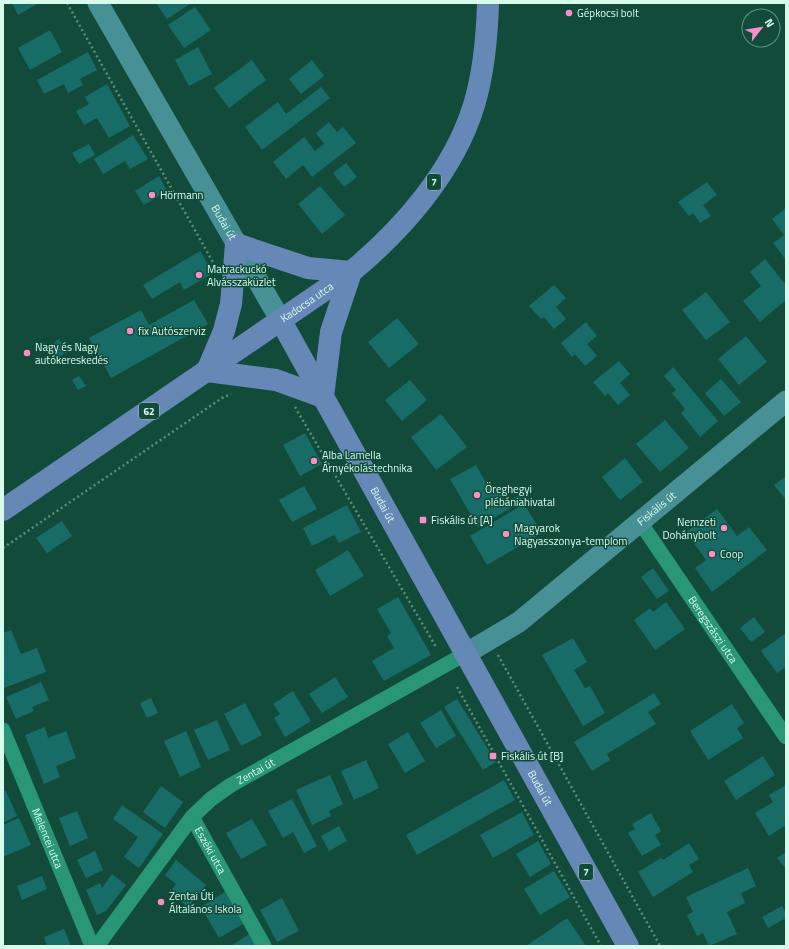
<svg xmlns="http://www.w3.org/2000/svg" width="789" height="949" font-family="'Titillium Web',sans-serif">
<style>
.building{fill:#186c67}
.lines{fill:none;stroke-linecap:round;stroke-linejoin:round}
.path{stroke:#5c8e7d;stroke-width:2.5;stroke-dasharray:2 3;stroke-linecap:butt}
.street{stroke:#299776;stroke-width:15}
.secondary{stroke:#479096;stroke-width:21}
.primary{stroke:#6588b7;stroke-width:22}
.poi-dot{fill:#fa8fc7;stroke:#124b3a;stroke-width:1.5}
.labels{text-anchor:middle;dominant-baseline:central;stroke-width:3;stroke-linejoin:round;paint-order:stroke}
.shield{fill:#124b3a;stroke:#9cc8b7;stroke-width:1}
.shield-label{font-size:10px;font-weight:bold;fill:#d7fded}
.poi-label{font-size:11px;fill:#d7fded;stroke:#124b3a;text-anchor:start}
.street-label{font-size:11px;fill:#d7fded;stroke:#124b3a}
</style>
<rect width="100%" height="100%" fill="#124b3a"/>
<g class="building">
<path d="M 12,3 L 39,3 L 18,15 Z"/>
<path d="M 156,3 L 191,3 L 167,19 Z"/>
<path d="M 195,7 L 211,30 L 184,48 L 168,25 Z"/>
<path d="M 50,30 L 62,52 L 30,70 L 18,48 Z"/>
<path d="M 198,47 L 212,74 L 189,86 L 175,60 Z"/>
<path d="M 88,52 L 97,70 L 80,79 L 83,85 L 68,93 L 64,84 L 44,94 L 37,80 Z"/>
<path d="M 252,60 L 266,80 L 229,108 L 214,88 Z"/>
<path d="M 312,60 L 324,76 L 301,94 L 289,79 Z"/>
<path d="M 107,84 L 130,126 L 109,138 L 97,118 L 84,125 L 76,111 L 89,104 L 85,97 Z"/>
<path d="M 321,87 L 330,98 L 262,150 L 245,127 L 278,102 L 286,114 Z"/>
<path d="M 329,122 L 337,132 L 343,127 L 356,143 L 312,177 L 303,165 L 286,179 L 273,162 L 304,137 L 315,151 L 324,144 L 316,133 Z"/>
<path d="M 133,135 L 148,159 L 130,169 L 125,161 L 103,174 L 94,159 Z"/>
<path d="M 89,144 L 95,155 L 79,164 L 72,153 Z"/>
<path d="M 346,163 L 357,177 L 344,187 L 333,173 Z"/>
<path d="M 159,176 L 167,191 L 144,205 L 135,191 Z"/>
<path d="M 707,182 L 717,195 L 703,205 L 711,216 L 700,223 L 693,213 L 689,216 L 678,202 Z"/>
<path d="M 320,186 L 345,215 L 322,234 L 298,204 Z"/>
<path d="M 786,208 L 786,260 L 773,243 L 784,235 L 772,219 Z"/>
<path d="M 200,251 L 213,273 L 184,290 L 180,282 L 152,299 L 143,285 Z"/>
<path d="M 765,259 L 786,285 L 786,300 L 760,322 L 743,301 L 761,286 L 750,272 Z"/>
<path d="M 554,285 L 566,298 L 556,307 L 566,319 L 554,329 L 544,317 L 541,319 L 529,306 Z"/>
<path d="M 706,292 L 730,322 L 706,340 L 682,310 Z"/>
<path d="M 194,300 L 208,324 L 111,378 L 89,338 L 141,310 L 149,325 Z"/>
<path d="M 397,318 L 419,344 L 389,368 L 368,342 Z"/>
<path d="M 586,322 L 597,336 L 587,344 L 597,356 L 585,366 L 575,354 L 572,357 L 561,343 Z"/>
<path d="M 746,336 L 767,362 L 739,385 L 718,359 Z"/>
<path d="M 59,339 L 67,352 L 57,358 L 49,346 Z"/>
<path d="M 619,361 L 630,374 L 620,383 L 630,395 L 618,405 L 608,393 L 605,396 L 593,382 Z"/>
<path d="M 673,367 L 718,421 L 700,437 L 681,413 L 685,409 L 672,393 L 676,390 L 664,376 Z"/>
<path d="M 79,376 L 86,386 L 78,390 L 72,380 Z"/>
<path d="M 721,379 L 741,402 L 724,416 L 705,393 Z"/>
<path d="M 410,380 L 427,400 L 402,421 L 385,400 Z"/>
<path d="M 441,414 L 467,447 L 436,470 L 411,437 Z"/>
<path d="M 665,420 L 689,448 L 660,472 L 636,444 Z"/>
<path d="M 305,433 L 322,464 L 300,476 L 283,445 Z"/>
<path d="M 625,458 L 643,482 L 620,500 L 602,477 Z"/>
<path d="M 476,465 L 492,493 L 499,489 L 506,502 L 521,494 L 525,500 L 478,527 L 450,479 Z"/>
<path d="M 786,476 L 786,500 L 774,485 Z"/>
<path d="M 304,486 L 317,509 L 292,522 L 279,500 Z"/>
<path d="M 524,504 L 542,533 L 487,565 L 470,536 Z"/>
<path d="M 347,505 L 361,532 L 339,543 L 334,535 L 312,546 L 303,528 Z"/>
<path d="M 717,509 L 737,536 L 749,527 L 767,550 L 712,592 L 695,568 L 706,560 L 686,532 Z"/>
<path d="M 62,521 L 72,536 L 47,553 L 36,538 Z"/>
<path d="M 348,550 L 364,576 L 330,596 L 315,570 Z"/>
<path d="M 653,568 L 669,591 L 657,599 L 641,577 Z"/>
<path d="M 398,597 L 431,655 L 384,681 L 372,661 L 394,648 L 387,636 L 391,633 L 377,609 Z"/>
<path d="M 666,602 L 685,629 L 655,650 L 634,620 L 650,608 L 653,612 Z"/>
<path d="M 754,617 L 765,632 L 751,642 L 740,628 Z"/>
<path d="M 11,630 L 21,654 L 37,648 L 46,672 L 4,688 L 3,633 Z"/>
<path d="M 786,633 L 786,667 L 777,673 L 761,651 Z"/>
<path d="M 573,638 L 587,662 L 574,670 L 585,688 L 590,686 L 605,713 L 583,726 L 542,655 Z"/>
<path d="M 335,677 L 348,697 L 322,713 L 309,694 Z"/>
<path d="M 41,682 L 49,700 L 32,707 L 34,711 L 16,719 L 6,697 Z"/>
<path d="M 293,691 L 311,721 L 285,737 L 274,718 L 280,714 L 273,704 Z"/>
<path d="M 654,693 L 661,704 L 648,712 L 656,724 L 607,754 L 610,760 L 592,771 L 574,742 Z"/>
<path d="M 151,698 L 158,713 L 147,718 L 140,703 Z"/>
<path d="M 457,699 L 496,762 L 483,770 L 444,707 Z"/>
<path d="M 245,703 L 262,735 L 241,746 L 224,714 Z"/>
<path d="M 732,704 L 744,723 L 737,728 L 743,738 L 708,760 L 690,731 Z"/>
<path d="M 441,710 L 456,736 L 436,748 L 420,723 Z"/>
<path d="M 217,720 L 230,750 L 208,760 L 194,730 Z"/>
<path d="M 45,727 L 48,738 L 66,731 L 76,758 L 56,766 L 60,777 L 44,784 L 25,735 Z"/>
<path d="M 186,731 L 201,767 L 180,777 L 164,741 Z"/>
<path d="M 408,732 L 425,761 L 405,773 L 388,744 Z"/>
<path d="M 763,756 L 775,775 L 736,800 L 724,781 Z"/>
<path d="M 366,760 L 379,788 L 354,800 L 341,771 Z"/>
<path d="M 330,775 L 343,804 L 329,811 L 331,816 L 312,825 L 296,790 Z"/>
<path d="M 504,780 L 515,800 L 417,855 L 406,835 Z"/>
<path d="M 786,785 L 786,825 L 769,836 L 755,813 L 773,802 L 769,795 Z"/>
<path d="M 161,786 L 183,802 L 165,828 L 143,812 Z"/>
<path d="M 6,791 L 17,816 L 3,823 L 3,792 Z"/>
<path d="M 292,799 L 317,846 L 304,853 L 293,832 L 283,838 L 268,811 Z"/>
<path d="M 122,805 L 163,834 L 139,868 L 124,857 L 138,837 L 113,819 Z"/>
<path d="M 77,811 L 88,838 L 70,846 L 59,818 Z"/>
<path d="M 522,812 L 534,835 L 493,858 L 480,835 Z"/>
<path d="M 651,813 L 661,831 L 655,835 L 661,845 L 642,856 L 628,833 L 635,829 L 632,824 Z"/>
<path d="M 19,818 L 31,845 L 3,857 L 3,825 Z"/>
<path d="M 252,819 L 267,845 L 241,859 L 226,833 Z"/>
<path d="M 339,826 L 347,841 L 329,851 L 321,836 Z"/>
<path d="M 538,841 L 551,864 L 530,877 L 516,854 Z"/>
<path d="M 689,843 L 699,859 L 689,865 L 693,872 L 653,897 L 638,872 L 661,858 L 663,860 Z"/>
<path d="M 95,851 L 103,870 L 86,878 L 77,860 Z"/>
<path d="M 786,852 L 786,869 L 777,858 Z"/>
<path d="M 176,860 L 206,885 L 188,907 L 170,893 L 176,884 L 165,875 Z"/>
<path d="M 748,868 L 756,886 L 741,893 L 745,903 L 727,912 L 737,934 L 709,946 L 703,933 L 697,936 L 687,915 L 693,912 L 686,897 Z"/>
<path d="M 554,871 L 570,897 L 540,915 L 524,889 Z"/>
<path d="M 112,874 L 126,885 L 106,911 L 97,915 L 86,890 L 100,883 L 102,888 Z"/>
<path d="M 42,876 L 47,889 L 22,900 L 17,886 Z"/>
<path d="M 225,892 L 243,924 L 219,938 L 201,907 Z"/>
<path d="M 282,898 L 299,931 L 277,942 L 260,910 Z"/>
<path d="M 782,906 L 786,913 L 786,918 L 768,928 L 762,917 Z"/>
<path d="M 567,918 L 586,946 L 526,946 Z"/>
<path d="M 64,929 L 71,946 L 47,946 L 44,937 Z"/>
<path d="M 249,934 L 256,946 L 231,946 Z"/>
</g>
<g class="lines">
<g class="path">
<path d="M 67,3 L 214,264"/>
<path d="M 295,407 L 436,647"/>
<path d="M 3,548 L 222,398 L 231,394"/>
<path d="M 498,655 L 660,946"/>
<path d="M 457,687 L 601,946"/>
</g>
<g class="street">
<path id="s1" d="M 640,522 L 786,737"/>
<path id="s2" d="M 3,730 L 92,946"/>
<path id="s3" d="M 192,817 L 264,946"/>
<path id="s4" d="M 97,946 L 192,817 L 211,799 L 231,785 L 465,654"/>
</g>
<g class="secondary">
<path id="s5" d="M 98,3 L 281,321"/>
<path id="s6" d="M 465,654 L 519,622 L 786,401"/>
</g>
<g class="primary">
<path id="s7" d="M 281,321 L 628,946"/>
<path d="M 207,371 L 224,331 L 231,304 L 236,244 L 308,268 L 351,272"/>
<path d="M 207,371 L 276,380 L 323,397"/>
<path d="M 323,397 L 331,332 L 351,272"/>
<path id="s8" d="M 3,510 L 351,272 C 402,230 454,171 474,105 C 484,72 487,38 488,3"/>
</g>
</g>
<g class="poi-dot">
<circle cx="569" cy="13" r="4"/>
<circle cx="152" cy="195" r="4"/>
<circle cx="199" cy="275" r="4"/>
<circle cx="130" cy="331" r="4"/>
<circle cx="27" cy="353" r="4"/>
<circle cx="314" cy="461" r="4"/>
<circle cx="477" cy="495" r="4"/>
<rect x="419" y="516" width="8" height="8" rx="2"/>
<circle cx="724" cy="528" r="4"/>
<circle cx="506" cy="534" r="4"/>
<circle cx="712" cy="554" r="4"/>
<rect x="489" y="752" width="8" height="8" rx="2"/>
<circle cx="161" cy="902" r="4"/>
</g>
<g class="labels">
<g class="shield">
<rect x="427" y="174" width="14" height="16" rx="3"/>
<rect x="139" y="403" width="20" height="16" rx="3"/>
<rect x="579" y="864" width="14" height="16" rx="3"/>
</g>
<g class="shield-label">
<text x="434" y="182">7</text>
<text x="149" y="411">62</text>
<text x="586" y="872">7</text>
</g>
<g class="poi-label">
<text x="577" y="13">Gépkocsi bolt</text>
<text x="160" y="195">Hörmann</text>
<text x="207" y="269">Matrackuckó<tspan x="207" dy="13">Alvásszaküzlet</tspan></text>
<text x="138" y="331">fix Autószerviz</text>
<text x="35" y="347">Nagy és Nagy<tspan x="35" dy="13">autókereskedés</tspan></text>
<text x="322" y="455">Alba Lamella<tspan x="322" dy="13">Árnyékolástechnika</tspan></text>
<text x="485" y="489">Öreghegyi<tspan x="485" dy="13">plébániahivatal</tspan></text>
<text x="431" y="520">Fiskális út [A]</text>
<text x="716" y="522" text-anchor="end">Nemzeti<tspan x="716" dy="13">Dohánybolt</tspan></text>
<text x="514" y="528">Magyarok<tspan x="514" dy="13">Nagyasszonya-templom</tspan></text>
<text x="720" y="554">Coop</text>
<text x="501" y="756">Fiskális út [B]</text>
<text x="169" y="896">Zentai Úti<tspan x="169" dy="13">Általános Iskola</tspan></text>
</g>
<g class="street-label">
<text stroke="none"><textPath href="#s5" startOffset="253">Budai út</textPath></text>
<text stroke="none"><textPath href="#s8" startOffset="368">Kadocsa utca</textPath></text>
<text stroke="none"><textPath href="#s7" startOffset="210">Budai út</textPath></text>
<text stroke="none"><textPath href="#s6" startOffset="241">Fiskális út</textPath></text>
<text stroke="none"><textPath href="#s1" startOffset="130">Beregszászi utca</textPath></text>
<text stroke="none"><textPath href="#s4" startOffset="239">Zentai út</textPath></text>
<text stroke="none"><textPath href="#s7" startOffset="534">Budai út</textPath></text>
<text stroke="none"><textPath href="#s2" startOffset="117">Melencei utca</textPath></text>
<text stroke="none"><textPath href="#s3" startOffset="38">Eszéki utca</textPath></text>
</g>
</g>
<rect width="789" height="949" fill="none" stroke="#d7fded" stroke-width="8"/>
<g transform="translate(761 28) rotate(59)"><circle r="19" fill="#124b3a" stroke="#619282"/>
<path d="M0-3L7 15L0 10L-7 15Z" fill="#fa8fc7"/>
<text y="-6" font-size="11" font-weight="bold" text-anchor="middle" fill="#d7fded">N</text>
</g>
</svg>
